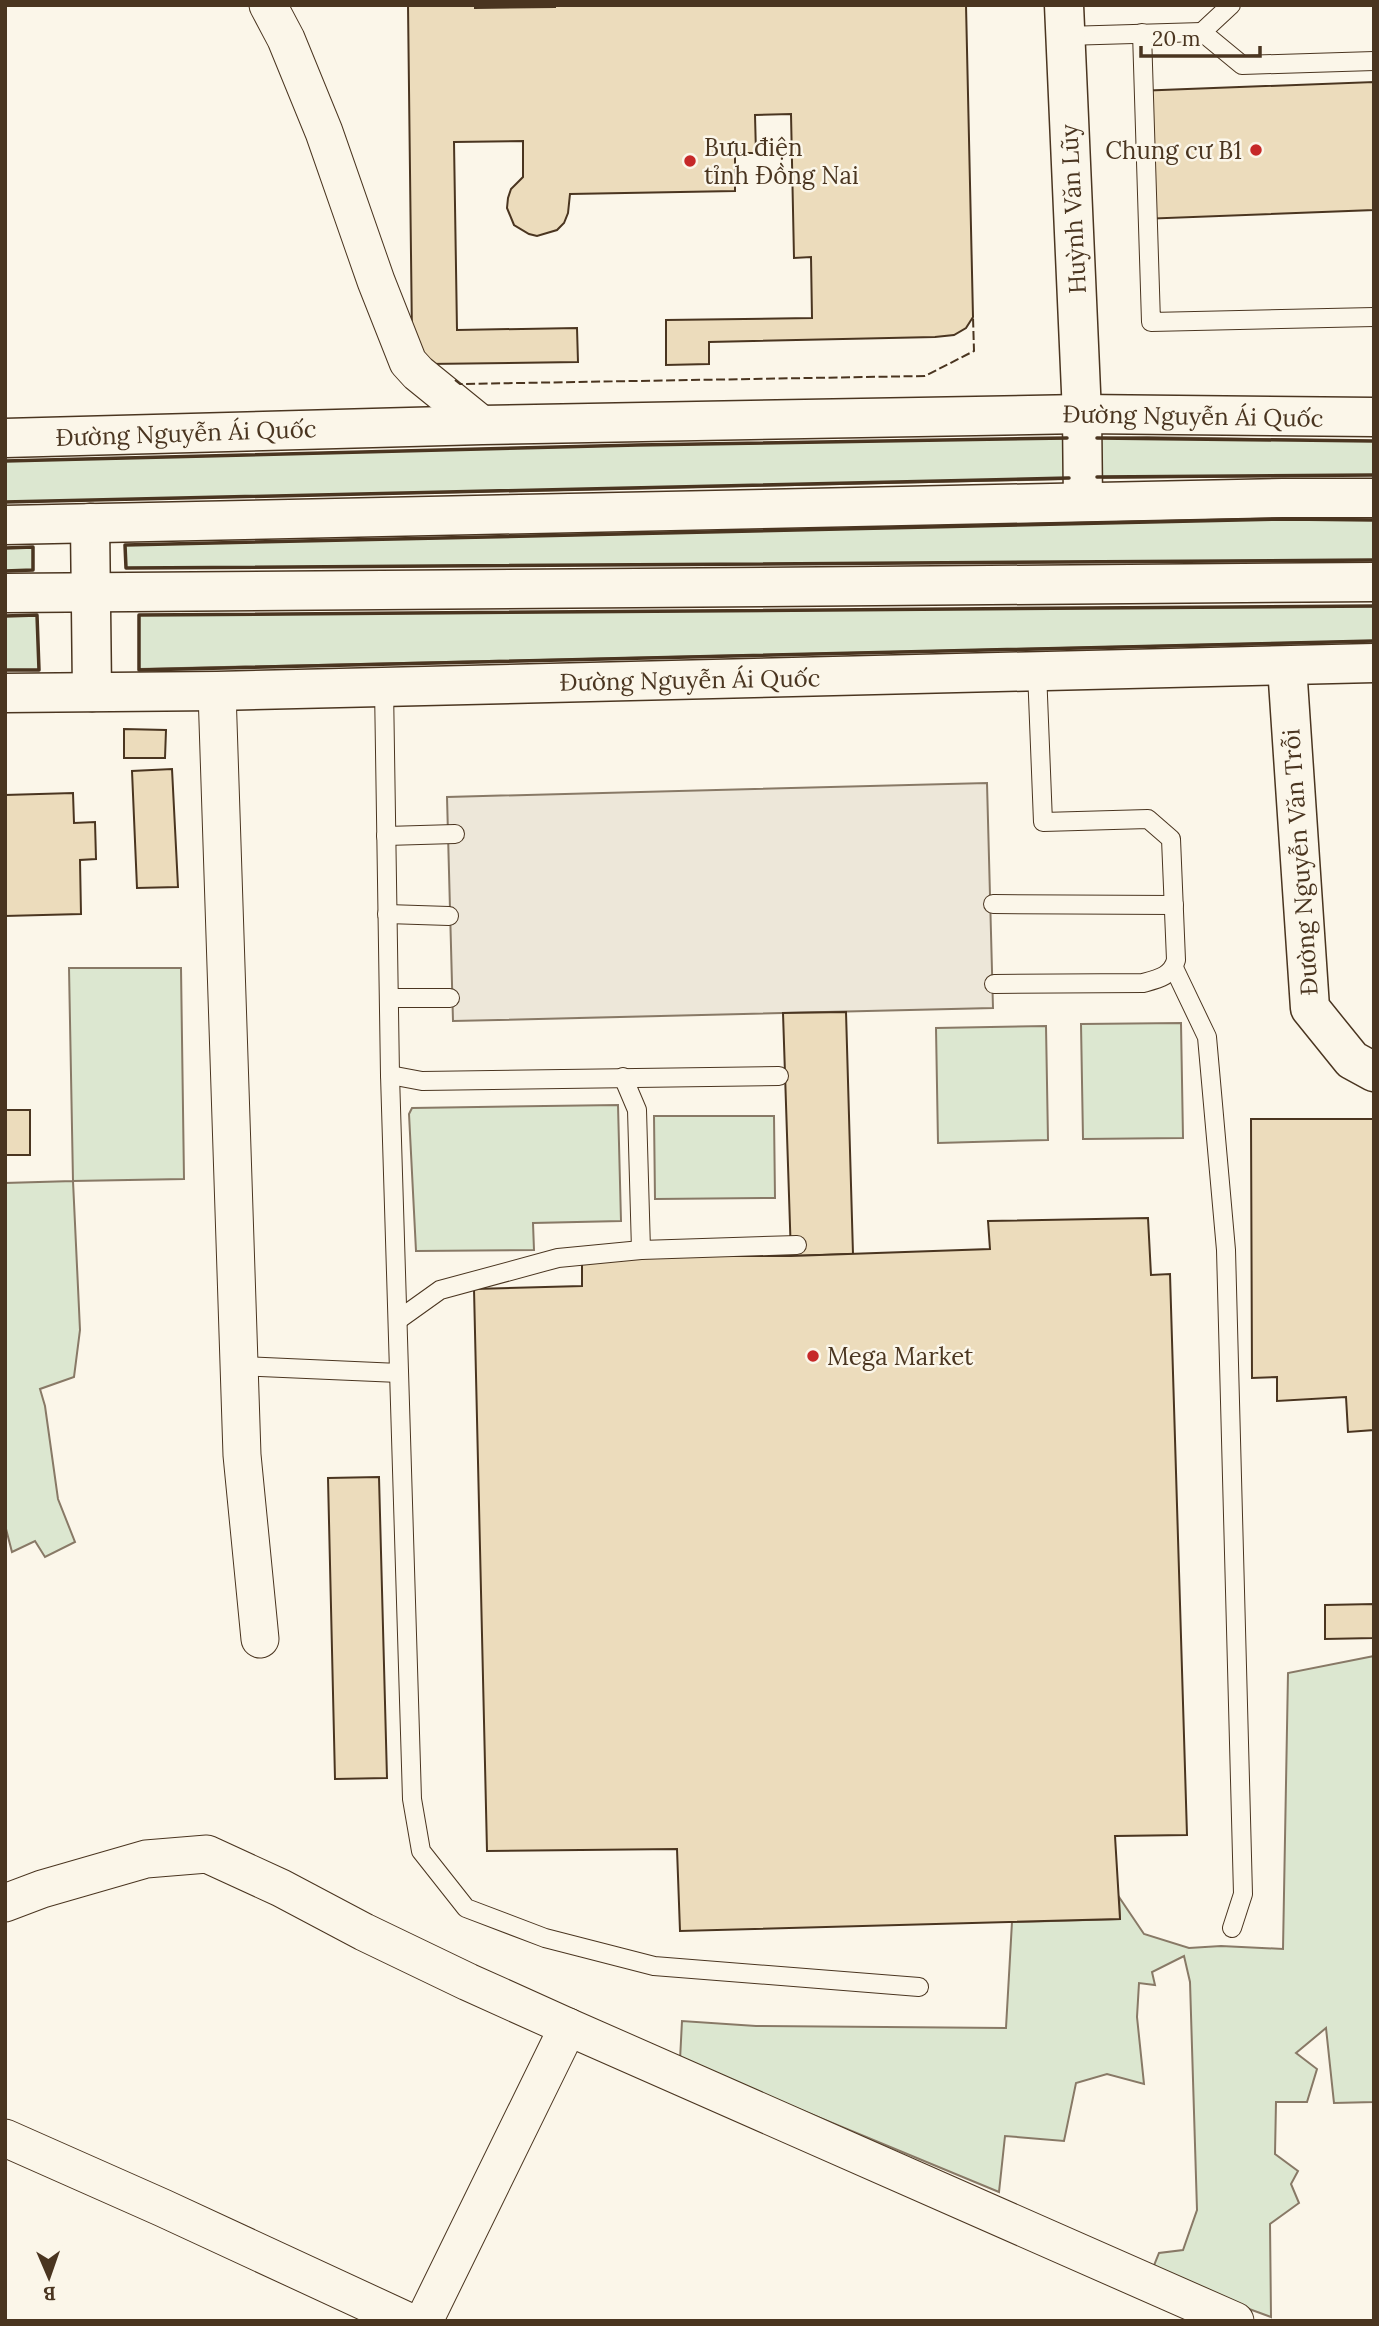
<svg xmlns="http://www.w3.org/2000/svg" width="1379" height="2326" font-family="Lora,serif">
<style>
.green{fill:#dce7d0;stroke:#887966;stroke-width:2}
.parking{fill:#ede7d9;stroke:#887966;stroke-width:2}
.building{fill:#ecdcbc;stroke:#4a3520;stroke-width:2}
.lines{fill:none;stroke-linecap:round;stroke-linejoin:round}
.lane-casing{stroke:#4a3520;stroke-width:20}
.street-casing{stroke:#4a3520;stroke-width:39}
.secondary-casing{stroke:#4a3520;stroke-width:41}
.primary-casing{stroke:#4a3520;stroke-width:41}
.lane{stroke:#fbf6e9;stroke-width:18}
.street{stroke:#fbf6e9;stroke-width:37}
.secondary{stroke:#fbf6e9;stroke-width:38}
.primary{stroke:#fbf6e9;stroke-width:38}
.fence{stroke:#4a3520;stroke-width:2;stroke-dasharray:9 3.5;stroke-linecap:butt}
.wall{stroke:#4a3520;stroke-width:3.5}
.poi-dot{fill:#c62828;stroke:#fbf6e9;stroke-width:2.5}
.labels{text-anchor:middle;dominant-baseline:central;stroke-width:5;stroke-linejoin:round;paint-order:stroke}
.poi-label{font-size:24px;fill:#4a3520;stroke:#fbf6e9;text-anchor:start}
.street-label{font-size:24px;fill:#4a3520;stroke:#fbf6e9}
</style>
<rect width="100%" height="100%" fill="#fbf6e9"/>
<g class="green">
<path d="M 1147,437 L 1374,441 L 1374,475 L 1097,478 L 1095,438 Z"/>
<path d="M 1068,438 L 1069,479 L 5,502 L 5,461 L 637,445 Z"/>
<path d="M 1286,519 L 1374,520 L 1374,560 L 126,568 L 125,545 Z"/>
<path d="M 33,547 L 33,570 L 5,571 L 5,548 Z"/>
<path d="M 1374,606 L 1374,641 L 139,669 L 139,615 Z"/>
<path d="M 37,615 L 39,670 L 5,670 L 5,616 Z"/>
<path d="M 69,968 L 181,968 L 184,1179 L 73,1181 L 80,1330 L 74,1377 L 40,1389 L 45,1406 L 58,1499 L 75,1542 L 45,1557 L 35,1541 L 12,1552 L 5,1525 L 5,1183 L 73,1181 Z"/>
<path d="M 1181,1023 L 1183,1138 L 1083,1139 L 1081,1024 Z"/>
<path d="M 1046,1026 L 1048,1140 L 938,1143 L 936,1028 Z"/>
<path d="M 618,1105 L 621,1221 L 533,1223 L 534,1250 L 416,1251 L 409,1114 L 412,1108 Z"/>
<path d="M 654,1116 L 774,1116 L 775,1198 L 655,1199 Z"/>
<path d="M 1374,1656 L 1374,2102 L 1334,2103 L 1326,2028 L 1296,2053 L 1317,2069 L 1307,2102 L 1276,2102 L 1275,2154 L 1298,2171 L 1291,2184 L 1299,2203 L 1270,2224 L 1271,2317 L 1151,2273 L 1159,2253 L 1183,2250 L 1197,2210 L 1190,1982 L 1184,1956 L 1152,1972 L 1155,1985 L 1139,1983 L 1137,2017 L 1144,2084 L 1107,2074 L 1076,2083 L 1064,2141 L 1005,2136 L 999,2192 L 680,2060 L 682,2021 L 756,2026 L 1006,2028 L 1012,1922 L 1120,1919 L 1119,1897 L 1144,1934 L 1189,1948 L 1221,1946 L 1283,1949 L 1288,1673 Z"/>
</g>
<path class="parking" d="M 987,783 L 993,1008 L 453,1021 L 447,797 Z"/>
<g class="building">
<path d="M 408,5 L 475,5 L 475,8 L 555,7 L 555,5 L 966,5 L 973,317 L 966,328 L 954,335 L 935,337 L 709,342 L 709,364 L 666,365 L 666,320 L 812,318 L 811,257 L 794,258 L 791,114 L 755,115 L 756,153 L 735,153 L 735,191 L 570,194 L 568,213 L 564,223 L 557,230 L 537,236 L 529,234 L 514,225 L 507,208 L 508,198 L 511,189 L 523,177 L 523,141 L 454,142 L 457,330 L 577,328 L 578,362 L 428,364 L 412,337 Z"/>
<path d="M 1374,82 L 1374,210 L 1141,219 L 1136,91 Z"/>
<path d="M 124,729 L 166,730 L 165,758 L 124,758 Z"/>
<path d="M 172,769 L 178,887 L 137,888 L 132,771 Z"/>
<path d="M 73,793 L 74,823 L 95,822 L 96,859 L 80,860 L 81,914 L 5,916 L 5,795 Z"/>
<path d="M 846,1012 L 853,1254 L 791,1256 L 783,1013 Z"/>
<rect x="5" y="1110" width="25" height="45"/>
<path d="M 1251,1119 L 1373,1119 L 1374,1430 L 1348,1432 L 1346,1397 L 1277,1401 L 1277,1377 L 1252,1378 Z"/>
<path d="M 1148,1218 L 1151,1275 L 1170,1274 L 1187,1835 L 1115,1836 L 1120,1919 L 680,1931 L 677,1849 L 487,1851 L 474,1289 L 582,1286 L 582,1256 L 791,1256 L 990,1249 L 988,1221 Z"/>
<path d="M 379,1477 L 387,1778 L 335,1779 L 328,1478 Z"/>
<path d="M 1374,1604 L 1374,1638 L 1325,1639 L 1325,1605 Z"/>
</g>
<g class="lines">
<g class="lane-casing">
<g id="lane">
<path d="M 1202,32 L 1231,5"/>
<path d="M 1142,33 L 1151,322 L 1374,317"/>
<path d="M 1065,36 L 1202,32 L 1242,65 L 1374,61"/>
<path d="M 384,687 L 390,1075 L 412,1799 L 421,1851 L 466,1908 L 545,1938 L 654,1966 L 919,1987"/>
<path d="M 386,836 L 455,834"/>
<path d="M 993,904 L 1174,905"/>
<path d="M 387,914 L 449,916"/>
<path d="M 1174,968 L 1207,1037 L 1226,1250 L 1243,1894 L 1232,1928"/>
<path d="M 994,984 L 1143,983 C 1158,979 1172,976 1176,960 L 1171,839 L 1148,819 L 1043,822 L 1037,671"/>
<path d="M 389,998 L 450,998"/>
<path d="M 390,1075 L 422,1081 L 779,1076"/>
<path d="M 623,1077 L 637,1110 L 641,1250"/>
<path d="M 398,1320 L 440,1290 L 558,1258 L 641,1250 L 797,1245"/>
<path d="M 240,1366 L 399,1373"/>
</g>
</g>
<g class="street-casing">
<g id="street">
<path d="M 268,5 L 286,39 L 324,132 L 376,281 L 408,362 L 418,373 L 482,425"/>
<path d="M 217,691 L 242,1455 L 260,1639"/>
<path d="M 5,1903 L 42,1889 L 146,1859 L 207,1854 L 281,1888 L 364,1932 L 468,1982 L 568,2027 L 1235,2321"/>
<path d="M 5,2138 L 163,2208 L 407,2321"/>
<path d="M 424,2321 L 568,2027"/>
</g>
</g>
<g class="secondary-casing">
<g id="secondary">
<path d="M 1064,5 L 1082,414"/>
<path d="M 1287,666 L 1310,1008 L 1352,1060 L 1374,1072"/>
</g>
</g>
<g class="primary-casing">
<g id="primary">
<path d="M 1082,414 L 1083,502"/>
<path d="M 5,438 L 482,425 L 1082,414 L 1374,417"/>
<path d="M 90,523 L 92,692"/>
<path d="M 5,525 L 1283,498 L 1374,498"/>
<path d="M 5,593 L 1374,582"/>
<path d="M 5,693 L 217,691 L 1374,663"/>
</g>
</g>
<use href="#lane" class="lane"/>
<use href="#street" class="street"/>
<use href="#secondary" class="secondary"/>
<use href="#primary" class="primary"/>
<path class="fence" d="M 455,380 L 460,384 L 925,376 L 974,351 L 973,317"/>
<g class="wall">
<path d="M 1097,438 L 1374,441"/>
<path d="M 5,461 L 637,445 L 1067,438"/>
<path d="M 1097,477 L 1374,475"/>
<path d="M 5,502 L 1069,478"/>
<path d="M 1374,520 L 1286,519 L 125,545 L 126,568 L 1374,560"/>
<path d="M 5,548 L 33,547 L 33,570 L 5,571"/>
<path d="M 1374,606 L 139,615 L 139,670 L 1374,641"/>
<path d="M 5,616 L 37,615 L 39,670 L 5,670"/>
</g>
</g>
<g class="poi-dot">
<circle cx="1256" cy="150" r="7"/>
<circle cx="690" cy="161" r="7"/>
<circle cx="813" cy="1356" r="7"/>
</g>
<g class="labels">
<g class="poi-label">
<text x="704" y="147">Bưu điện<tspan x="704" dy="28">tỉnh Đồng Nai</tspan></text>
<text x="1242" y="150" text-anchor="end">Chung cư B1</text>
<text x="827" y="1356">Mega Market</text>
</g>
<g class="street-label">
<text transform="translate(1073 209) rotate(-93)">Huỳnh Văn Lũy</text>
<text transform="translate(1193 416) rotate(1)">Đường Nguyễn Ái Quốc</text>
<text transform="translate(186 433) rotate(-2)">Đường Nguyễn Ái Quốc</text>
<text transform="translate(690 680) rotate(-1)">Đường Nguyễn Ái Quốc</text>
<text transform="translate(1300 862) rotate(-94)">Đường Nguyễn Văn Trỗi</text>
</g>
</g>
<rect width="1379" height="2326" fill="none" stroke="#4a3520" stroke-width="14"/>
<g transform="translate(49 2277) rotate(178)" stroke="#fbf6e9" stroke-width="5" paint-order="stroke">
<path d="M0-5L12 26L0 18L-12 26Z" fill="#4a3520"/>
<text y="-10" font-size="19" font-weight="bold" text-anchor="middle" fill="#4a3520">B</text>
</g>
<path d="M1141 46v10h119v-10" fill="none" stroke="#4a3520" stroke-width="3.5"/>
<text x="1152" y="46" font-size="21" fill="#4a3520" stroke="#fbf6e9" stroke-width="5" paint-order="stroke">20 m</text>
</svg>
